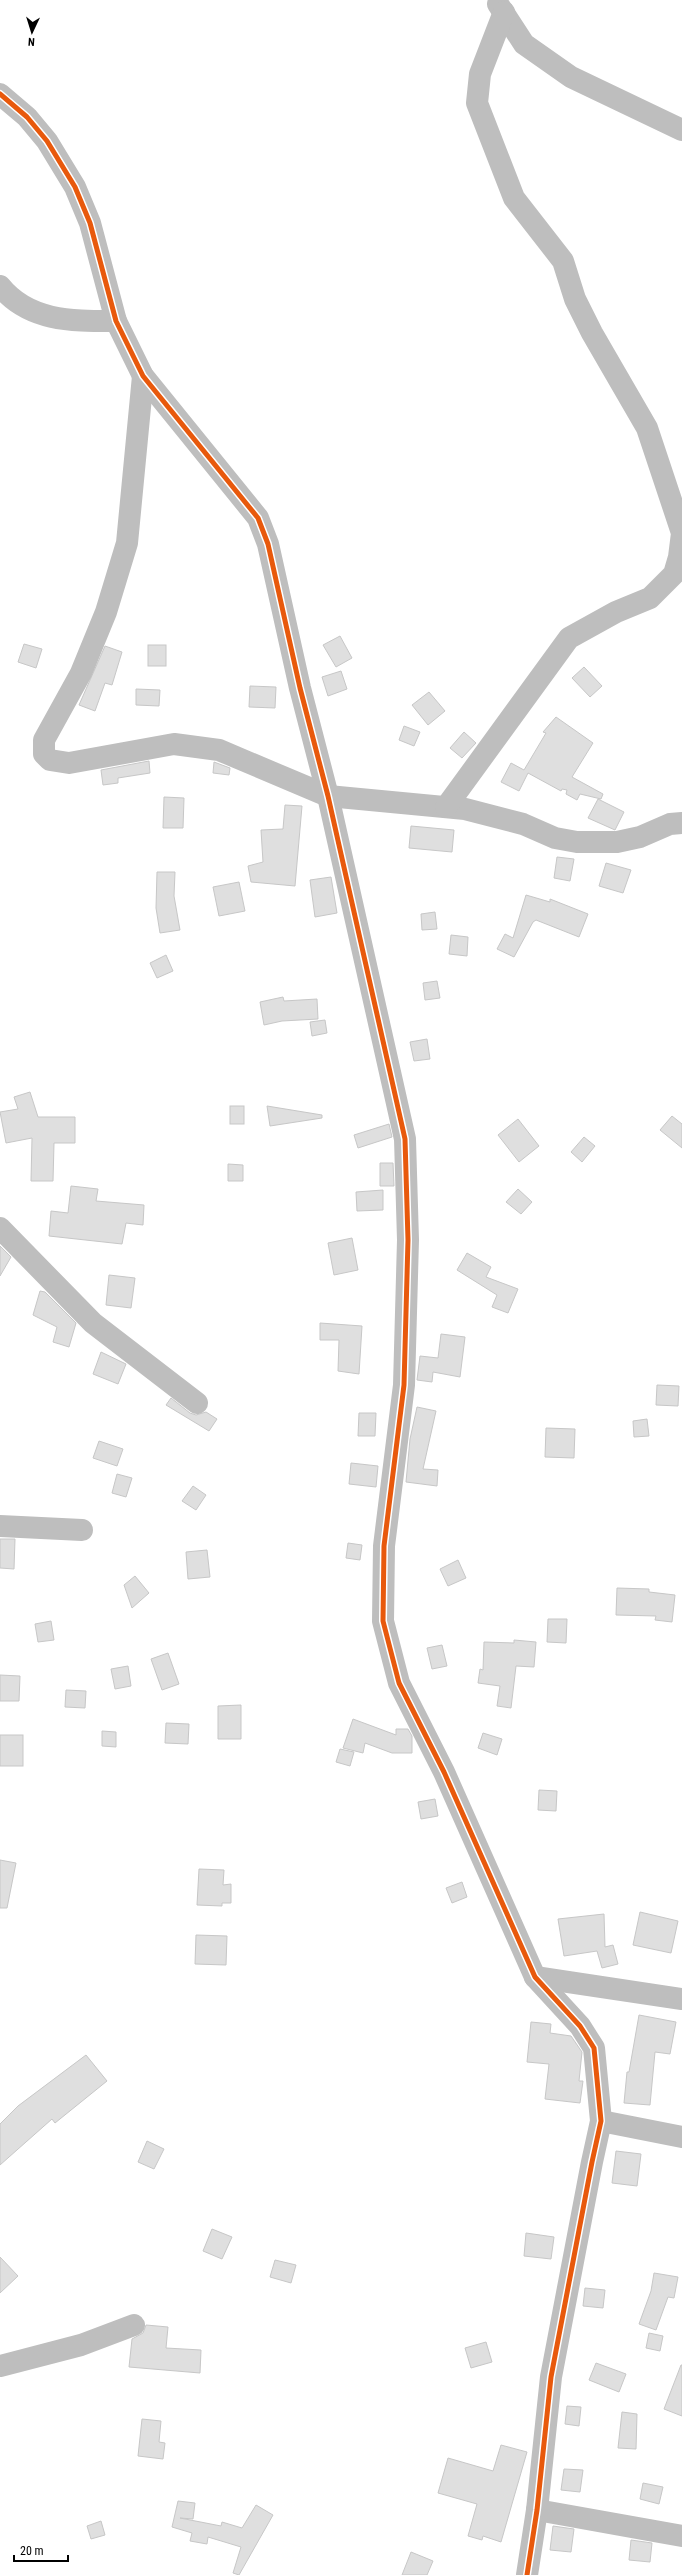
<svg xmlns="http://www.w3.org/2000/svg" width="682" height="2575" font-family="'Roboto Condensed',sans-serif">
<style>
.building{fill:#dfdfdf;stroke:#c7c7c7}
.lines{fill:none;stroke-linecap:round;stroke-linejoin:round}
.minor{stroke:#bebebe;stroke-width:22}
.cycleway-casing{stroke:#fff;stroke-width:8}
.cycleway{stroke:#e8590c;stroke-width:5}
</style>
<rect width="100%" height="100%" fill="#fff"/>
<g class="building">
<path d="M 340,636 L 352,658 L 336,667 L 323,645 Z"/>
<path d="M 24,644 L 42,649 L 36,668 L 18,662 Z"/>
<rect x="148" y="645" width="18" height="21"/>
<path d="M 105,646 L 122,652 L 112,685 L 105,683 L 95,711 L 79,705 Z"/>
<path d="M 584,667 L 602,686 L 590,697 L 572,678 Z"/>
<path d="M 341,671 L 347,689 L 328,696 L 322,677 Z"/>
<path d="M 250,686 L 276,687 L 275,708 L 249,707 Z"/>
<path d="M 136,689 L 160,690 L 159,706 L 136,705 Z"/>
<path d="M 429,692 L 445,711 L 428,725 L 412,705 Z"/>
<path d="M 556,717 L 593,743 L 572,777 L 603,794 L 601,799 L 580,794 L 577,800 L 566,794 L 567,790 L 562,789 L 561,791 L 528,773 L 519,791 L 501,782 L 511,763 L 524,770 L 546,733 L 543,732 Z"/>
<path d="M 404,726 L 420,732 L 414,746 L 399,740 Z"/>
<path d="M 464,732 L 476,743 L 462,758 L 450,748 Z"/>
<path d="M 149,761 L 150,773 L 118,778 L 118,783 L 103,785 L 101,770 Z"/>
<path d="M 214,762 L 230,768 L 229,775 L 213,773 Z"/>
<path d="M 164,797 L 184,798 L 183,828 L 163,828 Z"/>
<path d="M 598,799 L 624,812 L 615,830 L 588,818 Z"/>
<path d="M 285,805 L 302,806 L 295,886 L 251,882 L 248,866 L 263,862 L 261,830 L 283,829 Z"/>
<path d="M 411,826 L 454,830 L 452,852 L 409,848 Z"/>
<path d="M 557,857 L 574,859 L 570,881 L 554,878 Z"/>
<path d="M 606,863 L 631,870 L 623,893 L 599,886 Z"/>
<path d="M 157,872 L 175,872 L 174,896 L 180,930 L 160,933 L 156,908 Z"/>
<path d="M 331,877 L 337,913 L 315,917 L 310,880 Z"/>
<path d="M 239,882 L 245,911 L 219,916 L 213,887 Z"/>
<path d="M 526,895 L 550,902 L 550,899 L 588,914 L 579,937 L 536,920 L 533,922 L 514,957 L 497,949 L 505,934 L 513,938 Z"/>
<path d="M 435,912 L 437,929 L 422,930 L 421,914 Z"/>
<path d="M 451,935 L 468,937 L 467,956 L 449,954 Z"/>
<path d="M 166,955 L 173,971 L 157,978 L 150,963 Z"/>
<path d="M 437,981 L 440,998 L 425,1000 L 423,983 Z"/>
<path d="M 283,997 L 284,1001 L 317,999 L 318,1019 L 282,1021 L 264,1025 L 260,1002 Z"/>
<path d="M 325,1020 L 327,1033 L 312,1036 L 310,1022 Z"/>
<path d="M 427,1039 L 430,1059 L 414,1061 L 410,1042 Z"/>
<path d="M 30,1092 L 38,1117 L 75,1117 L 75,1143 L 54,1143 L 53,1181 L 31,1181 L 32,1138 L 6,1143 L 0,1112 L 18,1109 L 14,1097 Z"/>
<rect x="230" y="1106" width="14" height="18"/>
<path d="M 267,1106 L 322,1115 L 322,1118 L 270,1126 Z"/>
<path d="M 672,1116 L 682,1124 L 682,1148 L 660,1130 Z"/>
<path d="M 518,1119 L 539,1146 L 519,1162 L 498,1135 Z"/>
<path d="M 389,1124 L 392,1137 L 358,1148 L 354,1135 Z"/>
<path d="M 584,1137 L 595,1146 L 582,1162 L 571,1152 Z"/>
<path d="M 380,1163 L 393,1163 L 394,1186 L 380,1186 Z"/>
<path d="M 228,1164 L 243,1165 L 243,1181 L 228,1181 Z"/>
<path d="M 71,1186 L 98,1189 L 96,1201 L 144,1205 L 143,1225 L 126,1223 L 122,1244 L 49,1236 L 51,1211 L 68,1213 Z"/>
<path d="M 518,1189 L 532,1202 L 521,1214 L 506,1202 Z"/>
<path d="M 383,1190 L 383,1210 L 357,1211 L 356,1192 Z"/>
<path d="M 352,1238 L 358,1270 L 334,1275 L 328,1243 Z"/>
<path d="M 0,1246 L 11,1257 L 0,1276 Z"/>
<path d="M 467,1253 L 491,1267 L 486,1277 L 518,1289 L 508,1313 L 492,1307 L 497,1295 L 457,1270 Z"/>
<path d="M 109,1275 L 135,1278 L 131,1308 L 106,1305 Z"/>
<path d="M 40,1291 L 45,1292 L 76,1323 L 69,1347 L 53,1342 L 57,1327 L 33,1315 Z"/>
<path d="M 320,1323 L 362,1326 L 359,1374 L 338,1371 L 339,1340 L 320,1340 Z"/>
<path d="M 441,1334 L 465,1337 L 460,1377 L 433,1372 L 432,1382 L 417,1380 L 420,1356 L 438,1358 Z"/>
<path d="M 101,1352 L 126,1364 L 118,1384 L 93,1374 Z"/>
<path d="M 657,1385 L 679,1386 L 678,1406 L 656,1405 Z"/>
<path d="M 171,1398 L 190,1413 L 196,1415 L 206,1412 L 217,1419 L 209,1431 L 166,1405 Z"/>
<path d="M 417,1407 L 436,1411 L 423,1469 L 438,1470 L 437,1486 L 406,1482 L 410,1439 Z"/>
<path d="M 359,1413 L 376,1413 L 375,1436 L 358,1436 Z"/>
<path d="M 647,1419 L 649,1436 L 634,1437 L 633,1421 Z"/>
<path d="M 546,1428 L 575,1429 L 574,1458 L 545,1457 Z"/>
<path d="M 99,1441 L 123,1449 L 117,1466 L 93,1458 Z"/>
<path d="M 351,1463 L 378,1466 L 376,1487 L 349,1484 Z"/>
<path d="M 117,1474 L 132,1478 L 126,1497 L 112,1493 Z"/>
<path d="M 193,1486 L 206,1495 L 196,1510 L 182,1501 Z"/>
<path d="M 0,1539 L 15,1539 L 14,1569 L 0,1568 Z"/>
<path d="M 348,1543 L 362,1545 L 360,1560 L 346,1558 Z"/>
<path d="M 207,1550 L 210,1577 L 188,1579 L 186,1552 Z"/>
<path d="M 458,1560 L 466,1578 L 448,1586 L 440,1569 Z"/>
<path d="M 135,1576 L 149,1593 L 132,1608 L 124,1585 Z"/>
<path d="M 617,1588 L 649,1589 L 649,1592 L 675,1595 L 672,1622 L 655,1620 L 656,1616 L 616,1615 Z"/>
<path d="M 548,1619 L 567,1619 L 566,1643 L 547,1642 Z"/>
<path d="M 51,1621 L 54,1640 L 38,1642 L 35,1624 Z"/>
<path d="M 514,1640 L 536,1642 L 534,1667 L 516,1666 L 511,1708 L 497,1706 L 500,1686 L 478,1683 L 480,1669 L 483,1670 L 484,1642 L 514,1643 Z"/>
<path d="M 442,1645 L 447,1666 L 432,1669 L 427,1648 Z"/>
<path d="M 168,1653 L 179,1684 L 162,1690 L 151,1659 Z"/>
<path d="M 128,1666 L 131,1686 L 115,1689 L 111,1669 Z"/>
<path d="M 0,1675 L 20,1676 L 19,1701 L 0,1701 Z"/>
<path d="M 66,1690 L 86,1691 L 85,1708 L 65,1707 Z"/>
<path d="M 241,1705 L 241,1739 L 218,1739 L 218,1706 Z"/>
<path d="M 353,1719 L 396,1735 L 396,1729 L 408,1729 L 412,1736 L 412,1753 L 392,1753 L 365,1743 L 363,1753 L 343,1748 Z"/>
<path d="M 166,1723 L 189,1724 L 188,1744 L 165,1743 Z"/>
<path d="M 102,1731 L 116,1732 L 116,1747 L 102,1746 Z"/>
<path d="M 483,1733 L 502,1739 L 497,1755 L 478,1748 Z"/>
<rect x="0" y="1735" width="23" height="31"/>
<path d="M 340,1749 L 354,1752 L 350,1766 L 336,1762 Z"/>
<path d="M 539,1790 L 557,1791 L 556,1811 L 538,1810 Z"/>
<path d="M 435,1799 L 438,1816 L 421,1819 L 418,1802 Z"/>
<path d="M 0,1860 L 16,1863 L 7,1908 L 0,1908 Z"/>
<path d="M 199,1869 L 224,1870 L 223,1885 L 231,1884 L 231,1903 L 222,1903 L 222,1906 L 197,1905 Z"/>
<path d="M 462,1882 L 467,1897 L 452,1903 L 446,1888 Z"/>
<path d="M 640,1912 L 678,1921 L 671,1953 L 633,1945 Z"/>
<path d="M 604,1914 L 605,1947 L 613,1945 L 618,1964 L 602,1968 L 597,1951 L 564,1956 L 558,1919 Z"/>
<path d="M 196,1935 L 227,1936 L 226,1965 L 195,1964 Z"/>
<path d="M 639,2015 L 676,2022 L 670,2054 L 655,2052 L 650,2105 L 624,2103 L 627,2072 L 629,2072 Z"/>
<path d="M 531,2022 L 551,2024 L 550,2033 L 571,2036 L 582,2052 L 579,2081 L 583,2081 L 580,2103 L 545,2099 L 549,2064 L 527,2062 Z"/>
<path d="M 86,2055 L 107,2081 L 55,2123 L 52,2119 L 0,2165 L 0,2124 L 18,2106 Z"/>
<path d="M 147,2141 L 164,2149 L 154,2169 L 138,2162 Z"/>
<path d="M 616,2151 L 641,2154 L 637,2186 L 612,2183 Z"/>
<path d="M 212,2229 L 232,2237 L 222,2259 L 203,2251 Z"/>
<path d="M 526,2233 L 554,2237 L 551,2259 L 524,2256 Z"/>
<path d="M 0,2257 L 18,2276 L 0,2293 Z"/>
<path d="M 275,2260 L 296,2265 L 291,2283 L 270,2277 Z"/>
<path d="M 654,2273 L 678,2277 L 674,2298 L 668,2297 L 656,2330 L 639,2324 L 651,2291 Z"/>
<path d="M 585,2288 L 605,2290 L 603,2308 L 583,2306 Z"/>
<path d="M 146,2325 L 168,2327 L 166,2348 L 201,2350 L 200,2373 L 129,2367 L 132,2339 L 143,2333 Z"/>
<path d="M 649,2333 L 663,2336 L 660,2351 L 646,2348 Z"/>
<path d="M 486,2342 L 492,2362 L 471,2368 L 465,2348 Z"/>
<path d="M 596,2363 L 626,2374 L 619,2392 L 589,2380 Z"/>
<path d="M 681,2365 L 682,2365 L 682,2416 L 664,2409 Z"/>
<path d="M 567,2406 L 581,2407 L 579,2426 L 565,2424 Z"/>
<path d="M 622,2412 L 637,2414 L 636,2449 L 618,2448 Z"/>
<path d="M 142,2419 L 161,2421 L 159,2442 L 165,2443 L 163,2459 L 138,2456 Z"/>
<path d="M 501,2445 L 527,2452 L 501,2542 L 483,2536 L 482,2540 L 468,2536 L 477,2504 L 438,2493 L 448,2458 L 493,2471 Z"/>
<path d="M 564,2469 L 583,2470 L 580,2492 L 561,2490 Z"/>
<path d="M 643,2483 L 663,2487 L 659,2504 L 640,2499 Z"/>
<path d="M 178,2501 L 195,2503 L 193,2519 L 180,2518 L 221,2526 L 222,2522 L 242,2528 L 256,2505 L 273,2515 L 239,2575 L 233,2573 L 241,2547 L 208,2537 L 207,2544 L 190,2541 L 192,2533 L 172,2527 Z"/>
<path d="M 101,2521 L 105,2535 L 91,2539 L 87,2526 Z"/>
<path d="M 553,2526 L 574,2529 L 571,2552 L 550,2550 Z"/>
<path d="M 631,2540 L 652,2543 L 650,2562 L 629,2560 Z"/>
<path d="M 411,2552 L 433,2561 L 427,2575 L 402,2575 Z"/>
</g>
<g class="lines">
<g class="minor">
<path d="M 498,4 L 524,44 L 571,77 L 682,130"/>
<path d="M 0,94 L 27,117 L 47,141 L 75,187 L 90,223 L 116,321 L 143,376 L 258,518 L 268,544 L 300,688 L 328,796 L 405,1139 L 408,1240 L 404,1385 L 384,1546 L 383,1621 L 399,1683 L 444,1772 L 535,1977 L 580,2026 L 594,2048 L 601,2121 L 592,2162 L 551,2377 L 537,2510 L 527,2575"/>
<path d="M 0,286 C 29,322 73,321 116,321"/>
<path d="M 143,376 L 127,543 L 106,612 L 81,673 L 44,740 L 44,754 L 50,760 L 69,763 L 174,744 L 219,750 L 328,796 L 465,809 L 523,824 L 555,838 L 577,842 L 617,842 L 640,837 L 670,824 L 682,823"/>
<path d="M 446,807 L 569,638 L 616,612 L 650,598 L 674,574 L 679,557 L 682,533 L 647,428 L 592,333 L 575,299 L 563,261 L 514,198 L 477,103 L 480,74 L 504,12"/>
<path d="M 0,1228 L 93,1323 L 197,1403"/>
<path d="M 0,1526 L 82,1530"/>
<path d="M 535,1977 L 682,1999"/>
<path d="M 601,2121 L 682,2137"/>
<path d="M 0,2366 L 81,2345 L 134,2325"/>
<path d="M 537,2510 L 682,2536"/>
</g>
<g class="cycleway-casing">
<path id="cycleway" d="M 0,94 L 27,117 L 47,141 L 75,187 L 90,223 L 116,321 L 143,376 L 258,518 L 268,544 L 300,688 L 328,796 L 405,1139 L 408,1240 L 404,1385 L 384,1546 L 383,1621 L 399,1683 L 444,1772 L 535,1977 L 580,2026 L 594,2048 L 601,2121 L 592,2162 L 551,2377 L 537,2510 L 527,2575"/>
</g>
<use href="#cycleway" class="cycleway"/>
</g>
<g transform="translate(32 32) rotate(184)" stroke="#ffffff" stroke-width="3" paint-order="stroke">
<path d="M0-3L7 15L0 10L-7 15Z" fill="#000000"/>
<text y="-6" font-size="11" font-weight="bold" text-anchor="middle" fill="#000000">N</text>
</g>
<path d="M14 2555v6h54v-6" fill="none" stroke="#000000" stroke-width="2"/>
<text x="20" y="2555" font-size="12" fill="#000000" stroke="#ffffff" stroke-width="3" paint-order="stroke">20 m</text>
</svg>
